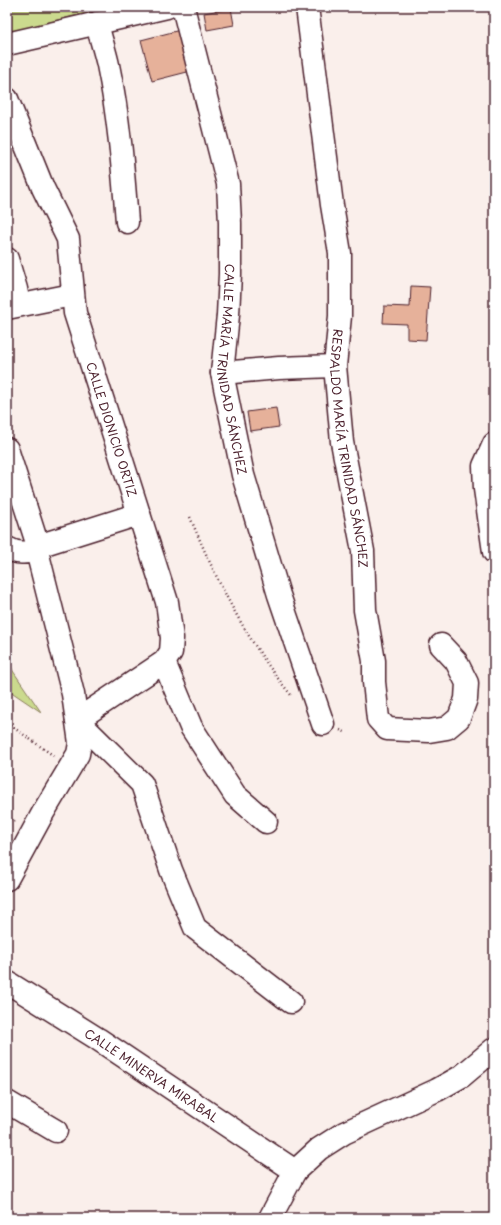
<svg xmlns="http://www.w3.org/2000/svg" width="501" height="1225" font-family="'Playpen Sans',sans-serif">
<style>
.green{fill:#cbda8e;stroke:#8a7c5c}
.building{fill:#e6b19a;stroke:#4a1f2b}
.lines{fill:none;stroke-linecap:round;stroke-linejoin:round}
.minor-casing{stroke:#4a1f2b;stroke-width:25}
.path{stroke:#4a1f2b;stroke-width:2.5;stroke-dasharray:1 3;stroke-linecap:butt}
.minor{stroke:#fff;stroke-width:22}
.labels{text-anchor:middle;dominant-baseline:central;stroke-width:3;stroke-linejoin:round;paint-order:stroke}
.street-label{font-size:12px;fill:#4a1f2b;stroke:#fff}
</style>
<rect width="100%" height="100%" fill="#faefeb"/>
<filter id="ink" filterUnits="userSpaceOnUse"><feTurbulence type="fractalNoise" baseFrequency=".025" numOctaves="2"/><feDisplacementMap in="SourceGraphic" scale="8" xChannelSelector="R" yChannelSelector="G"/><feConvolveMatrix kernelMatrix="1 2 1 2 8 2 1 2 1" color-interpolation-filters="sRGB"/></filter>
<g filter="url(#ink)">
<g class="green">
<path d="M 7,7 L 109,7 L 7,33 Z"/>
<path d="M 7,657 L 13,671 L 41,712 L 7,689 Z"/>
</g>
<g class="building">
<path d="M 231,8 L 234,25 L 207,30 L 204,13 Z"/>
<path d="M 184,29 L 195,70 L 152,81 L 141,40 Z"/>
<path d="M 411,286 L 430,287 L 426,340 L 407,339 L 407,324 L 383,323 L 384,306 L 410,307 Z"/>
<path d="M 276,408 L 279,427 L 250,431 L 247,412 Z"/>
</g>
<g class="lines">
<g class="minor-casing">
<g id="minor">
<path id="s1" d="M 183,7 L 228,184 L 230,223 L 230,274 L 228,315 L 222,373 L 243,475 L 279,595 L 323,724"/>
<path id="s2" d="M 307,7 L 332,205 L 340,253 L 340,316 L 335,366 L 342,442 L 363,551 L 365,610 L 374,661 L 374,682 L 378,719 L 387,729 L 429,731 L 447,728 L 459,718 L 466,699 L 467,683 L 456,661 L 441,645"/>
<path d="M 97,23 C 100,37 105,51 108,65 C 119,117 123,169 127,222"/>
<path d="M 7,44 L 167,7"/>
<path id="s3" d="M 7,99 L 43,188 L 68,239 L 75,313 L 167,602 L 172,638 L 171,652 L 164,662 L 77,720"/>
<path d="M 7,259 L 16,289 L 19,305"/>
<path d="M 7,308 L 72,295"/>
<path d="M 222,373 L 279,368 L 335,366"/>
<path d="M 494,444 L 484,466 L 485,489 L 494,552"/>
<path d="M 7,449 L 38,546 L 37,551 L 73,694 L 80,743 L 78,754 L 44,811 L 7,879"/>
<path d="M 38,546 L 139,514"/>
<path d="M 7,548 C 17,554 26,553 37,551"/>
<path d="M 164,662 L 191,727 L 235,795 L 266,822"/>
<path d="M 77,720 L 142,784 L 171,870 L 195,928 L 291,1002"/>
<path id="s4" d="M 7,982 L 98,1039 L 295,1171"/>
<path d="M 7,1102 L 56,1131"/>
<path d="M 270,1218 L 295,1171 L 319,1149 L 344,1133 L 437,1090 L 462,1076 L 494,1049"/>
</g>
</g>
<g class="path">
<path d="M 190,517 C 217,582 246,640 291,695"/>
<path d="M 7,723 L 54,756"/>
<path d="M 340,730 L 347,733"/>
<path d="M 7,817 L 16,822"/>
</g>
<use href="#minor" class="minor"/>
</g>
</g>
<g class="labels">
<g class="street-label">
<text stroke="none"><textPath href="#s1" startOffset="369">CALLE MARÍA TRINIDAD SÁNCHEZ</textPath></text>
<text stroke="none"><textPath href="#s3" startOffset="349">CALLE DIONICIO ORTIZ</textPath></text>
<text stroke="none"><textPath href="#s2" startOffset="445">RESPALDO MARÍA TRINIDAD SÁNCHEZ</textPath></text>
<text stroke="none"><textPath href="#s4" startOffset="172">CALLE MINERVA MIRABAL</textPath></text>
</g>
</g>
<rect width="501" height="1225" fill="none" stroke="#fff" stroke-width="24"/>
<rect x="12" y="12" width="477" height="1201" fill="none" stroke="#4a1f2b" stroke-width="1.5" filter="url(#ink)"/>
</svg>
